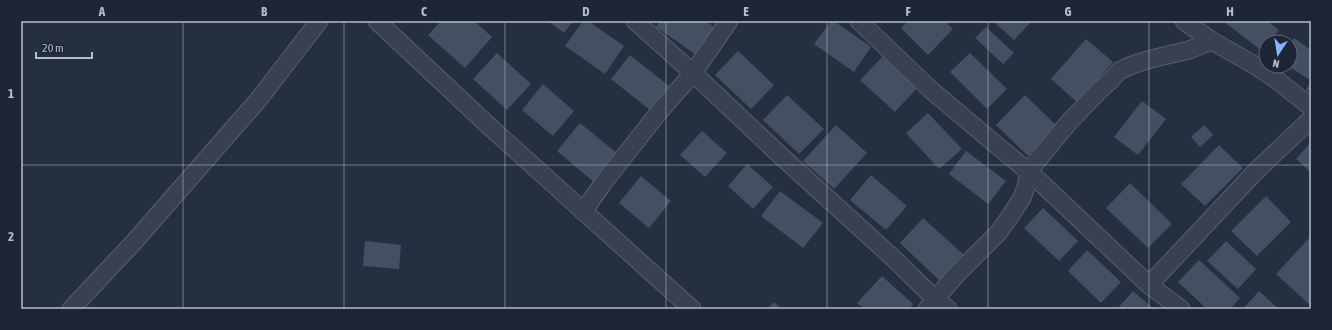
<svg xmlns="http://www.w3.org/2000/svg" width="1332" height="330" font-family="'Asap Condensed',sans-serif">
<style>
.building{fill:#444f62}
.lines{fill:none;stroke-linecap:round;stroke-linejoin:round}
.street-casing{stroke:#575f6e;stroke-width:19}
.street{stroke:#394150;stroke-width:17}
.grid{fill:none;stroke:#b5bdcb;stroke-width:1;stroke-opacity:0.55}
.neatline{fill:none;stroke:#b5bdcb;stroke-width:1.5}
.grid-label{font-size:13px;text-anchor:middle;font-weight:bold;fill:#b5bdcb}
</style>
<rect width="100%" height="100%" fill="#252f40"/>
<g class="building">
<path d="M 441,21 L 474,21 L 492,37 L 465,68 L 428,35 Z"/>
<path d="M 548,21 L 573,21 L 564,33 Z"/>
<path d="M 583,21 L 588,21 L 624,46 L 605,74 L 565,46 Z"/>
<path d="M 660,21 L 705,21 L 714,27 L 695,54 L 656,27 Z"/>
<path d="M 831,21 L 834,21 L 871,47 L 854,72 L 814,44 Z"/>
<path d="M 908,21 L 945,21 L 953,29 L 928,55 L 901,28 Z"/>
<path d="M 993,21 L 1032,21 L 1014,40 Z"/>
<path d="M 1223,21 L 1268,21 L 1279,30 L 1269,42 L 1266,42 L 1266,46 L 1262,51 Z"/>
<path d="M 986,27 L 1014,53 L 1003,64 L 975,38 Z"/>
<path d="M 1294,38 L 1311,50 L 1311,74 L 1308,79 L 1290,67 L 1290,44 Z"/>
<path d="M 1086,39 L 1113,62 L 1078,103 L 1051,79 Z"/>
<path d="M 738,51 L 774,85 L 751,109 L 715,75 Z"/>
<path d="M 497,53 L 531,84 L 507,110 L 473,79 Z"/>
<path d="M 970,53 L 1007,89 L 987,109 L 950,72 Z"/>
<path d="M 630,55 L 669,86 L 650,110 L 611,79 Z"/>
<path d="M 883,56 L 918,87 L 895,112 L 860,80 Z"/>
<path d="M 1311,81 L 1311,93 L 1306,90 Z"/>
<path d="M 543,84 L 574,111 L 553,136 L 522,110 Z"/>
<path d="M 787,95 L 824,129 L 799,154 L 763,120 Z"/>
<path d="M 1025,95 L 1057,126 L 1028,156 L 996,125 Z"/>
<path d="M 1142,101 L 1166,119 L 1138,155 L 1114,137 Z"/>
<path d="M 928,113 L 962,149 L 939,169 L 906,133 Z"/>
<path d="M 580,123 L 618,154 L 595,183 L 557,151 Z"/>
<path d="M 836,125 L 867,153 L 834,189 L 803,161 Z"/>
<path d="M 1204,125 L 1213,135 L 1200,147 L 1191,137 Z"/>
<path d="M 702,131 L 727,153 L 705,177 L 680,155 Z"/>
<path d="M 1311,142 L 1311,173 L 1296,159 Z"/>
<path d="M 1219,145 L 1243,168 L 1205,206 L 1181,184 Z"/>
<path d="M 966,151 L 1006,181 L 988,204 L 949,174 Z"/>
<path d="M 747,164 L 773,187 L 753,209 L 728,186 Z"/>
<path d="M 871,175 L 907,206 L 886,230 L 850,200 Z"/>
<path d="M 641,176 L 671,201 L 649,228 L 619,203 Z"/>
<path d="M 1130,183 L 1172,224 L 1148,248 L 1106,208 Z"/>
<path d="M 780,191 L 823,223 L 803,248 L 761,216 Z"/>
<path d="M 1266,196 L 1291,222 L 1257,256 L 1231,231 Z"/>
<path d="M 1043,208 L 1078,241 L 1059,261 L 1024,228 Z"/>
<path d="M 923,218 L 963,254 L 939,280 L 900,243 Z"/>
<path d="M 1311,236 L 1311,306 L 1276,274 Z"/>
<path d="M 365,241 L 401,245 L 399,269 L 363,266 Z"/>
<path d="M 1226,241 L 1256,269 L 1238,289 L 1207,261 Z"/>
<path d="M 1087,250 L 1121,282 L 1101,303 L 1068,271 Z"/>
<path d="M 1199,260 L 1240,298 L 1230,309 L 1207,309 L 1178,282 Z"/>
<path d="M 882,276 L 913,304 L 909,309 L 864,309 L 857,303 Z"/>
<path d="M 1133,291 L 1154,309 L 1117,309 Z"/>
<path d="M 1259,291 L 1279,309 L 1243,309 Z"/>
<path d="M 774,302 L 781,309 L 767,309 Z"/>
</g>
<g class="lines">
<g class="street-casing">
<g id="street">
<path d="M 377,21 L 490,127 L 692,309"/>
<path d="M 635,21 L 693,73 L 781,156 L 891,256 L 935,299 L 948,309"/>
<path d="M 859,21 L 931,90 L 1037,179 L 1149,285 L 1181,309"/>
<path d="M 1184,21 L 1212,41 L 1256,66 L 1278,81 L 1311,107"/>
<path d="M 583,212 L 604,182 L 659,112 L 693,73 L 729,21"/>
<path d="M 1149,285 L 1257,170 L 1311,119"/>
<path d="M 71,309 L 134,242 L 259,99 L 319,21"/>
<path d="M 927,309 L 955,276 L 998,233 L 1011,215 L 1022,198 L 1027,184 L 1028,172 L 1069,122 L 1101,89 L 1110,81 L 1119,71 L 1132,65 L 1151,59 L 1189,50 L 1212,41"/>
</g>
</g>
<use href="#street" class="street"/>
</g>
<path class="grid" d="M 183,21 L 183,309M 344,21 L 344,309M 505,21 L 505,309M 666,21 L 666,309M 827,21 L 827,309M 988,21 L 988,309M 1149,21 L 1149,309M 21,165 L 1311,165"/>
<rect width="1332" height="330" fill="none" stroke="#1e2635" stroke-width="44"/>
<g transform="translate(1278 54) rotate(192)"><circle r="19" fill="#1e2635" stroke="#5a6271"/>
<path d="M0-3L7 15L0 10L-7 15Z" fill="#8bb1fa"/>
<text y="-6" font-size="11" font-weight="bold" text-anchor="middle" fill="#b5bdcb">N</text>
</g>
<path d="M36 52v6h56v-6" fill="none" stroke="#b5bdcb" stroke-width="2"/>
<text x="42" y="52" font-size="12" fill="#b5bdcb" stroke="#1e2635" stroke-width="3" paint-order="stroke">20 m</text>
<rect x="22" y="22" width="1288" height="286" class="neatline"/>
<g class="grid-label">
<text x="102" y="16">A</text>
<text x="264" y="16">B</text>
<text x="424" y="16">C</text>
<text x="586" y="16">D</text>
<text x="746" y="16">E</text>
<text x="908" y="16">F</text>
<text x="1068" y="16">G</text>
<text x="1230" y="16">H</text>
<text x="11" y="98">1</text>
<text x="11" y="241">2</text>
</g>
</svg>
